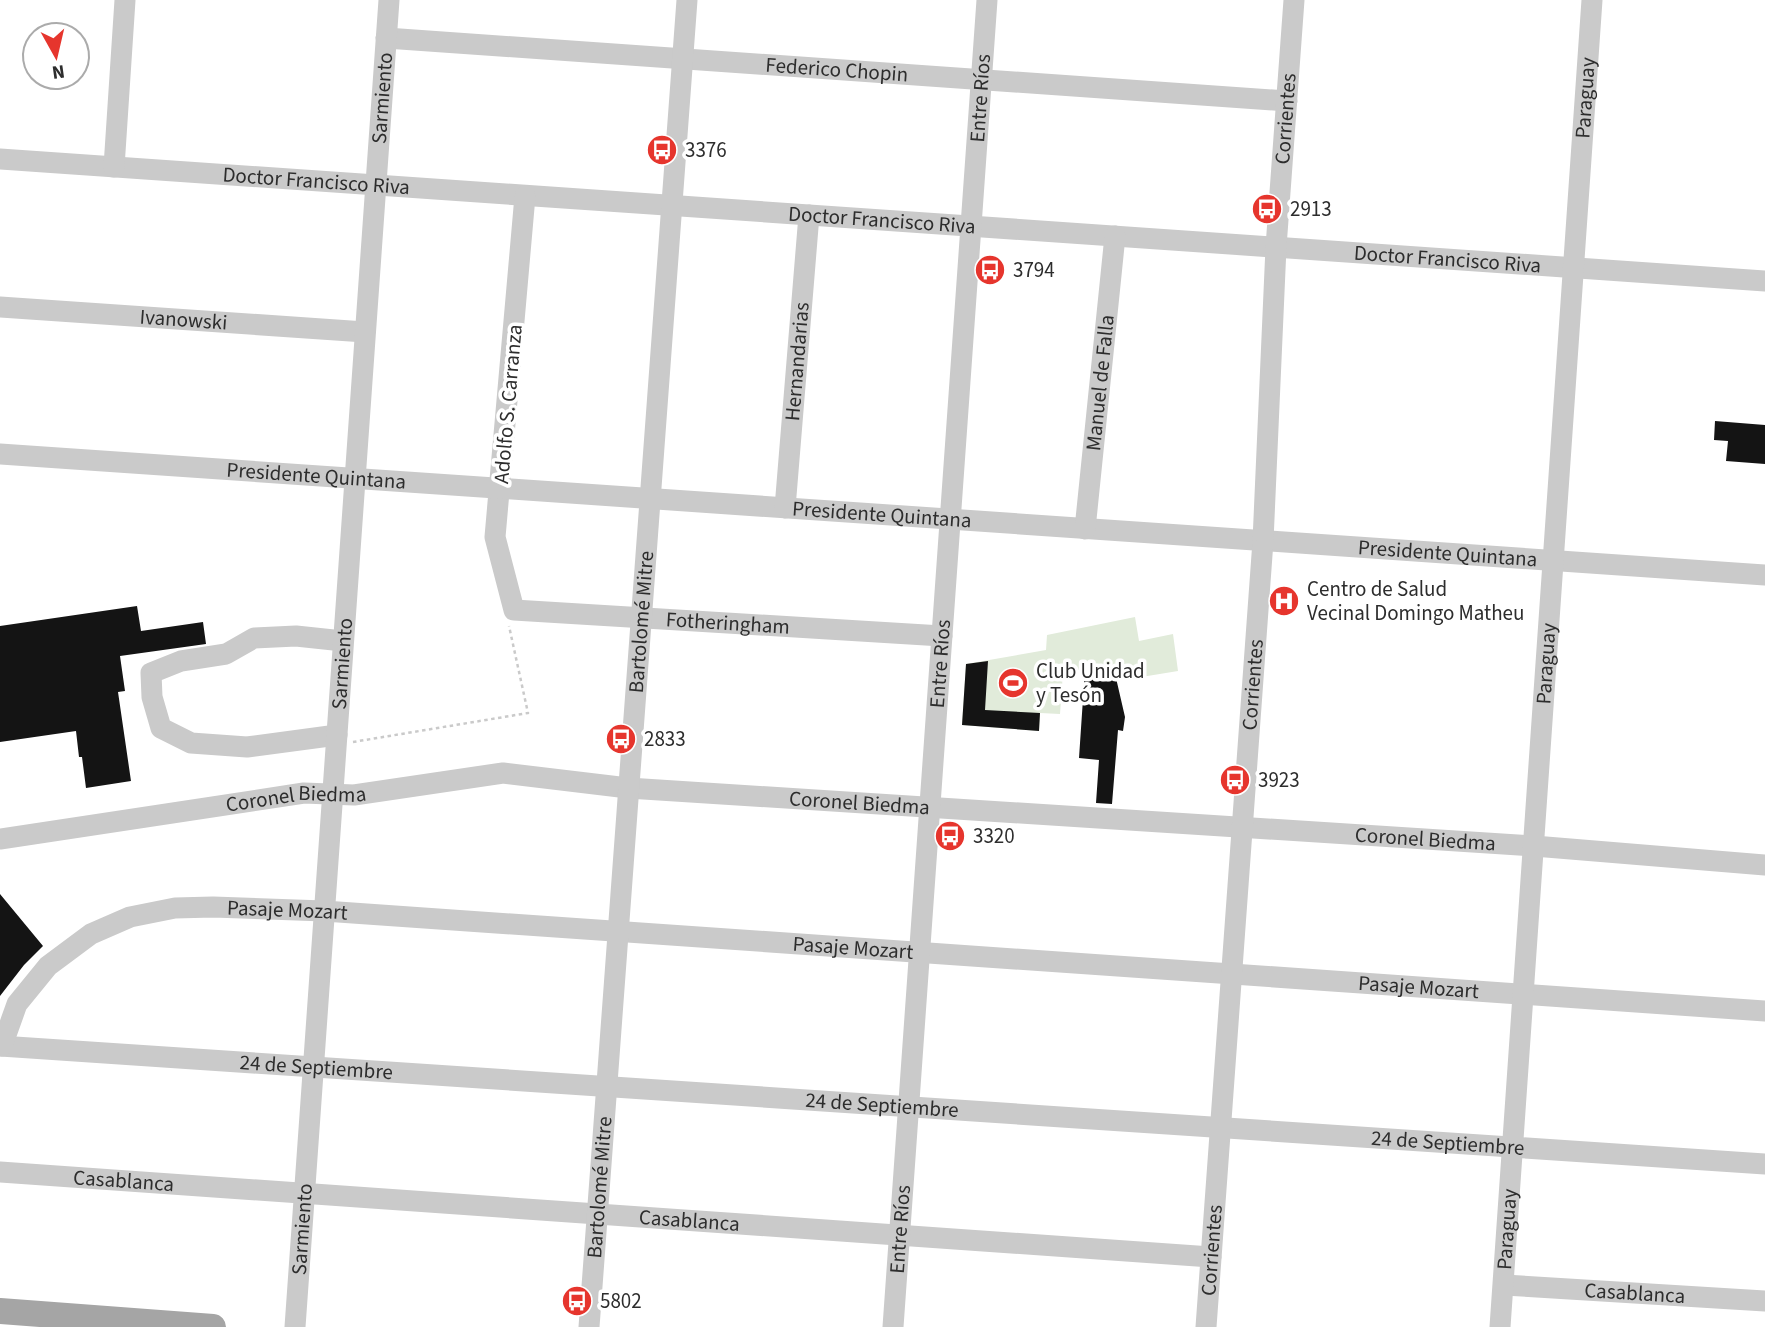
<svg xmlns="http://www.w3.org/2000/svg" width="1765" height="1327" font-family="'Source Sans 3',sans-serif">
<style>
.green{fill:#e1ebda}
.building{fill:#141414}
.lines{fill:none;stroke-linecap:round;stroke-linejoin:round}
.path{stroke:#cacaca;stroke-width:2.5;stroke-dasharray:3.5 3.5;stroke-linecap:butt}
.minor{stroke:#cacaca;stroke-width:21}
.major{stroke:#a5a5a5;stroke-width:26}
.labels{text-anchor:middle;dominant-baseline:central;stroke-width:7;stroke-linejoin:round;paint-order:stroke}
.street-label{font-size:21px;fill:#2d2d2d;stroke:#fff}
.poi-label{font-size:21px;fill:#2d2d2d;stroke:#fff;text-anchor:start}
</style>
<rect width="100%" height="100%" fill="#fff"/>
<path class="green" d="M 1135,617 L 1139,641 L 1173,634 L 1178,671 L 1117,681 L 1113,665 L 1063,672 L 1060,714 L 1040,713 L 1039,731 L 962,725 L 966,664 L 1046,650 L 1047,635 Z"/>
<g class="building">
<path d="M 1715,421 L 1765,425 L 1765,464 L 1726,461 L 1728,441 L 1714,440 Z"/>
<path d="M 137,606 L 141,631 L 203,622 L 206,644 L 120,656 L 125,691 L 118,692 L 131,781 L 86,788 L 82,757 L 79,757 L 76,731 L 0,742 L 0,626 Z"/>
<path d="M 988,661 L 985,710 L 1040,713 L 1039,731 L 962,725 L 966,664 Z"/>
<path d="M 1113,665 L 1125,717 L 1123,731 L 1118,730 L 1112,804 L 1096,803 L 1099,760 L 1079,758 L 1085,669 Z"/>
<path d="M 0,894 L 43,946 L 24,965 L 0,996 Z"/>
</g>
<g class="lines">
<path class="path" d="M 353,742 L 528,713 L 509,626"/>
<g class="minor">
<path id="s1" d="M 386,38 L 1287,101"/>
<path id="s2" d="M 0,159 L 1765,281"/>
<path d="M 114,167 L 125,0"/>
<path id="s3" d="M 525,196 L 495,537 L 514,610 L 942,636"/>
<path id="s4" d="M 0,307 L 365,332"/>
<path id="s5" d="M 0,454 L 1765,575"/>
<path id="s6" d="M 785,508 L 809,215"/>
<path id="s7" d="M 1085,529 L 1115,236"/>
<path d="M 337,735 L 247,747 L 191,743 L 161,728 L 152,697 L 151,673 L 181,661 L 226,654 L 254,638 L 296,636 L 343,641"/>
<path id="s8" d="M 0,839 L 304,793 L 354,795 L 503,773 L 628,788 L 1534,846 L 1765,865"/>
<path id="s9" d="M 0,1046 L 1765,1164"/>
<path id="s10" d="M 2,1046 L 17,1004 L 48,966 L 91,934 L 130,917 L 175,908 L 213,907 L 324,911 L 1765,1011"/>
<path id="s11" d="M 0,1172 L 1211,1257"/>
<path id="s12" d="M 1504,1285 L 1765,1301"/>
<path id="s13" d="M 295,1327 L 389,0"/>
<path id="s14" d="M 589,1327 L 687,0"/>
<path id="s15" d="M 893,1327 L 987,0"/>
<path id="s16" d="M 1206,1327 L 1263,541 L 1276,247 L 1294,0"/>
<path id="s17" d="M 1500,1327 L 1592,0"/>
</g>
<path class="major" d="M 0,1311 L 213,1327"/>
</g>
<defs>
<g id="bus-disc" transform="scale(1.575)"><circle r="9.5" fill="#e6352d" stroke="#fff"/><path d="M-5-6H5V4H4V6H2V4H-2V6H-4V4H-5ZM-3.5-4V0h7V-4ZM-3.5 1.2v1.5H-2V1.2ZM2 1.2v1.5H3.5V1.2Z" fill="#fff"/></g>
<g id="hospital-disc" transform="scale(1.575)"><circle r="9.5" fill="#e6352d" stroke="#fff"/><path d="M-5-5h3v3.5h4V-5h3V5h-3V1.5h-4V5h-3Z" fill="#fff"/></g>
<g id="stadium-disc" transform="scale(1.575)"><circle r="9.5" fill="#e6352d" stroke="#fff"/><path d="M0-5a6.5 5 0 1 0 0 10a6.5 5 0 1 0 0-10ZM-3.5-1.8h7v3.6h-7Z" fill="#fff"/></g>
</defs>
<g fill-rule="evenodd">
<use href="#bus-disc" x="662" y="150"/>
<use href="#bus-disc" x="1267" y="209"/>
<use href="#bus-disc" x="990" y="270"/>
<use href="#hospital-disc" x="1284" y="601"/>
<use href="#stadium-disc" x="1013" y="683"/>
<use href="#bus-disc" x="621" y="739"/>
<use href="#bus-disc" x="1235" y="780"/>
<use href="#bus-disc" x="950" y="836"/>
<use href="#bus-disc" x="577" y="1301"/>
</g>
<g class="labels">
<g class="street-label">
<text stroke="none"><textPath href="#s1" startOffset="452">Federico Chopin</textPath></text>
<text stroke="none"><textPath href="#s13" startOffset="1232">Sarmiento</textPath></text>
<text stroke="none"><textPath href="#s15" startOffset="1232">Entre Ríos</textPath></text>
<text stroke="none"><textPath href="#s17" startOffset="1232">Paraguay</textPath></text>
<text stroke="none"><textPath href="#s16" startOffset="1211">Corrientes</textPath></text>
<text stroke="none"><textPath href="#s2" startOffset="317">Doctor Francisco Riva</textPath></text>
<text stroke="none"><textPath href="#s2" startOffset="884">Doctor Francisco Riva</textPath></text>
<text stroke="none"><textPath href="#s2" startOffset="1451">Doctor Francisco Riva</textPath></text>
<text stroke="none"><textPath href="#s4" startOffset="184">Ivanowski</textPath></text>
<text stroke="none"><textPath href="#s6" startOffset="147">Hernandarias</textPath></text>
<text stroke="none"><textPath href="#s7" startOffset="147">Manuel de Falla</textPath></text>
<text transform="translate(508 404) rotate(-85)">Adolfo S. Carranza</text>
<text stroke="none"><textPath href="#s5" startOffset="317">Presidente Quintana</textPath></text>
<text stroke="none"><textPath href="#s5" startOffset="884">Presidente Quintana</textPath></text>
<text stroke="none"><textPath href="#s5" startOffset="1451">Presidente Quintana</textPath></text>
<text stroke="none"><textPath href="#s14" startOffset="707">Bartolomé Mitre</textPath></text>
<text stroke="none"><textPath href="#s3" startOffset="632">Fotheringham</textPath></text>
<text stroke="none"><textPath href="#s13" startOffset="665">Sarmiento</textPath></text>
<text stroke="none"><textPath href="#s15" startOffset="665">Entre Ríos</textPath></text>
<text stroke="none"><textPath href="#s17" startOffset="665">Paraguay</textPath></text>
<text stroke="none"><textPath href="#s16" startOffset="644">Corrientes</textPath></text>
<text stroke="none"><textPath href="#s8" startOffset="299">Coronel Biedma</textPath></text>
<text stroke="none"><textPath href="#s8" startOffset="866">Coronel Biedma</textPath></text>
<text stroke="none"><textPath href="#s8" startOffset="1433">Coronel Biedma</textPath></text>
<text stroke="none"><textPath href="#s10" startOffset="348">Pasaje Mozart</textPath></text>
<text stroke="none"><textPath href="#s10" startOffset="915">Pasaje Mozart</textPath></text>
<text stroke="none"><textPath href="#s10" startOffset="1482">Pasaje Mozart</textPath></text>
<text stroke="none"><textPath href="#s9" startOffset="317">24 de Septiembre</textPath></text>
<text stroke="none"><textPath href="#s9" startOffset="884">24 de Septiembre</textPath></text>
<text stroke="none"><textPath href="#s9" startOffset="1451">24 de Septiembre</textPath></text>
<text stroke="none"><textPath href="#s11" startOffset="124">Casablanca</textPath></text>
<text stroke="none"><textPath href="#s14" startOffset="140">Bartolomé Mitre</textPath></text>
<text stroke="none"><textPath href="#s11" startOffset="691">Casablanca</textPath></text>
<text stroke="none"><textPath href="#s13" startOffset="98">Sarmiento</textPath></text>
<text stroke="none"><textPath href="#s15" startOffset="98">Entre Ríos</textPath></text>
<text stroke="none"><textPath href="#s17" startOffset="98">Paraguay</textPath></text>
<text stroke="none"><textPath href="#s16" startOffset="77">Corrientes</textPath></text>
<text stroke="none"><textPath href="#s12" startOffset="131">Casablanca</textPath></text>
</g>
<g class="poi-label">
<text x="685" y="150">3376</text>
<text x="1290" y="209">2913</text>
<text x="1013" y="270">3794</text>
<text x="1307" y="589">Centro de Salud<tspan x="1307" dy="24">Vecinal Domingo Matheu</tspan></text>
<text x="1036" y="671">Club Unidad<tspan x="1036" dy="24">y Tesón</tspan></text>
<text x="644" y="739">2833</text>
<text x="1258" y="780">3923</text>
<text x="973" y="836">3320</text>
<text x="600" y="1301">5802</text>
</g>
</g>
<g transform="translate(56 56) rotate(172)"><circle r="33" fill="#ffffff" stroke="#ababab" stroke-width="2"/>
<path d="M0-5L12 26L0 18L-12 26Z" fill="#e6352d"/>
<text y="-10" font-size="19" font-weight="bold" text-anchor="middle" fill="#2d2d2d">N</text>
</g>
</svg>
